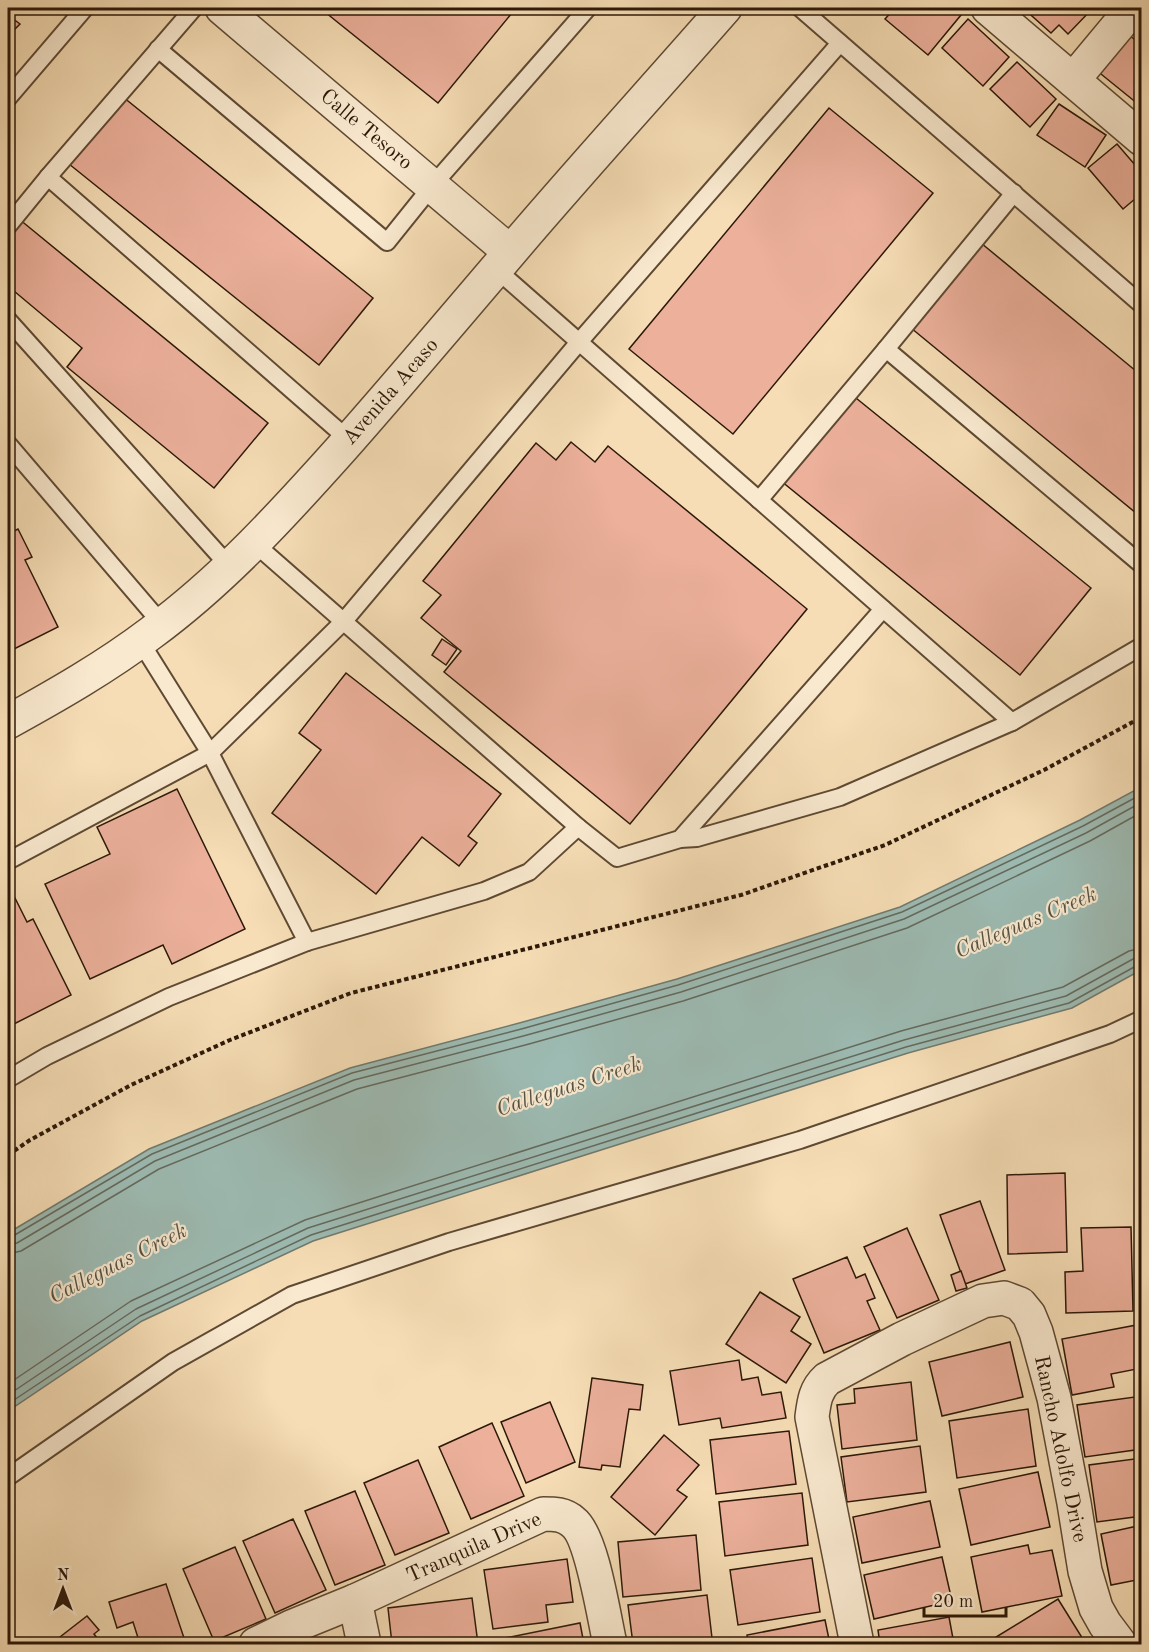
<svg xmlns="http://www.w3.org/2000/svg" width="1149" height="1652" font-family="'Old Standard TT',serif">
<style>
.water{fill:#9dbbb3;stroke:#707a6f;stroke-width:1.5}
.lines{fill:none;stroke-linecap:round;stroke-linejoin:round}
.shore{stroke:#646a5e;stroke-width:1.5}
.building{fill:#ecb09b;stroke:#2c1808;stroke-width:1.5}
.service-casing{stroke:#5e4933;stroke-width:20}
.minor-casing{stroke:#5e4933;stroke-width:36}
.path{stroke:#2c1808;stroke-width:4;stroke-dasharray:4.5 3;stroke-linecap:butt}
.service{stroke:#f9e9cf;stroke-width:16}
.minor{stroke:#f9e9cf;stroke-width:33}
.labels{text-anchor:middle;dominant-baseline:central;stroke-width:4.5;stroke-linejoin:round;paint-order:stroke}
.street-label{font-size:21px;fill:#2c1808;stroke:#f9e9cf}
.water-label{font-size:22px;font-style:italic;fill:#545144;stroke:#f9e9cf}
</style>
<rect width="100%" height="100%" fill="#f6ddb5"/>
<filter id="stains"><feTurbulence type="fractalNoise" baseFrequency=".00333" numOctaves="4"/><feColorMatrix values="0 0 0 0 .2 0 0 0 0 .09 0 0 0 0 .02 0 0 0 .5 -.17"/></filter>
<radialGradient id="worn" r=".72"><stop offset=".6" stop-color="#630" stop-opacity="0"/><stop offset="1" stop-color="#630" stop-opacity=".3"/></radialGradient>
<path class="water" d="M 1141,787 L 1141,970 L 1072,1008 L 908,1053 L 313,1241 L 142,1321 L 8,1411 L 8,1233 L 149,1149 L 350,1068 L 523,1022 L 677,979 L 900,907 L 1080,820 Z"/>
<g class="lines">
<g class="shore">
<path d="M 8,1237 L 13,1236 L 152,1154 L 352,1073 L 525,1028 L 678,985 L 902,912 L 1083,826 L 1142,794"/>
<path d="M 8,1245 L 17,1243 L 155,1161 L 354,1080 L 527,1035 L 681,992 L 904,919 L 1086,833 L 1142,802"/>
<path d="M 8,1254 L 21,1251 L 159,1169 L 357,1089 L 529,1044 L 683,1001 L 907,928 L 1090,841 L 1142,812"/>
<path d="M 8,1384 L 131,1301 L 305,1220 L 901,1031 L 1063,987 L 1129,951 L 1142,948"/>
<path d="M 8,1395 L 136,1309 L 308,1228 L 904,1040 L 1066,996 L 1133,959 L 1142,957"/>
<path d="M 8,1404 L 140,1316 L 311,1235 L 906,1047 L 1069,1003 L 1136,966 L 1142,965"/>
</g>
</g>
<g class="building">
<path d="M 320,8 L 516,8 L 438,103 Z"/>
<path d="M 895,8 L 952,8 L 961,15 L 928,55 L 885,19 Z"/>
<path d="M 1023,8 L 1093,8 L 1068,34 L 1059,25 L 1051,33 Z"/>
<path d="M 8,15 L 20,24 L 8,36 Z"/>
<path d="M 968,19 L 1009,57 L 983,86 L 942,48 Z"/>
<path d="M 1126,33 L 1142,45 L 1142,99 L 1138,104 L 1096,70 Z"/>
<path d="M 1017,62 L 1056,99 L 1030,127 L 990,89 Z"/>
<path d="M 123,97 L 373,298 L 319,365 L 69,164 Z"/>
<path d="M 1059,104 L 1106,135 L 1085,167 L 1037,135 Z"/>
<path d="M 829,108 L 933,193 L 733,434 L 629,349 Z"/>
<path d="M 1117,144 L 1142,173 L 1142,193 L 1123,209 L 1088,168 Z"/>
<path d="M 19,219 L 268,423 L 214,488 L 67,367 L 82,348 L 8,286 L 8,233 Z"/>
<path d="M 981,243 L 1142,376 L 1142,518 L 911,328 Z"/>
<path d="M 851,394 L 1091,588 L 1020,675 L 781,481 Z"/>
<path d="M 571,442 L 595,462 L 608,446 L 807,609 L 630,824 L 444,672 L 461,651 L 421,618 L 441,595 L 423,581 L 536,443 L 556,460 Z"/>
<path d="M 18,529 L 32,557 L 25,560 L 58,627 L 8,652 L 8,534 Z"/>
<path d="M 442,639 L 457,649 L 446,665 L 432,655 Z"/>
<path d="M 346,673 L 501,794 L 468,836 L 477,843 L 459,866 L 422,837 L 376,894 L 272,813 L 321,750 L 299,733 Z"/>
<path d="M 177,789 L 245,929 L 172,964 L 163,945 L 90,979 L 45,884 L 110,854 L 97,827 Z"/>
<path d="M 8,884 L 27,922 L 33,919 L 71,995 L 8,1027 Z"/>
<path d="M 1065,1173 L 1067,1252 L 1008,1254 L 1007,1175 Z"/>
<path d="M 980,1201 L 1005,1270 L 965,1284 L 940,1215 Z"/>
<path d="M 1131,1227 L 1133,1311 L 1066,1313 L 1065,1272 L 1083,1271 L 1081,1228 Z"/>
<path d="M 907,1228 L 939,1300 L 897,1318 L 864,1247 Z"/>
<path d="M 847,1257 L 856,1278 L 865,1274 L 875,1298 L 867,1301 L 880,1330 L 824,1353 L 793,1279 Z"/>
<path d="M 961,1271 L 967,1288 L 956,1291 L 951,1275 Z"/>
<path d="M 760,1292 L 800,1317 L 791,1331 L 811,1344 L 786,1383 L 726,1344 Z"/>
<path d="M 1142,1324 L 1142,1368 L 1111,1374 L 1114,1387 L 1072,1395 L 1062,1339 Z"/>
<path d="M 1010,1342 L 1023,1397 L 942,1416 L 929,1362 Z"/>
<path d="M 739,1360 L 742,1380 L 758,1377 L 762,1395 L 781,1392 L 786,1418 L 722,1428 L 720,1418 L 679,1425 L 670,1371 Z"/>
<path d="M 592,1378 L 643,1385 L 640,1410 L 629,1409 L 620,1467 L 602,1465 L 601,1470 L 579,1467 Z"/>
<path d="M 911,1382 L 917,1440 L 842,1449 L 837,1405 L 855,1403 L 854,1389 Z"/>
<path d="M 1142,1396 L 1142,1449 L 1085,1457 L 1077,1405 Z"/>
<path d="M 550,1402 L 575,1462 L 526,1483 L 501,1422 Z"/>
<path d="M 1028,1409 L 1036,1466 L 957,1478 L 949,1421 Z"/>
<path d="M 492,1423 L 524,1496 L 471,1519 L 439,1447 Z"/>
<path d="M 789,1431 L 796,1484 L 716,1494 L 710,1440 Z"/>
<path d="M 664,1435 L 699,1465 L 677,1490 L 687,1497 L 655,1535 L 611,1497 Z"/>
<path d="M 920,1446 L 926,1492 L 847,1502 L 841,1457 Z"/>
<path d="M 1142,1458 L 1142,1516 L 1097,1522 L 1089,1465 Z"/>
<path d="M 418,1460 L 449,1533 L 395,1555 L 364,1483 Z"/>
<path d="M 1038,1472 L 1050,1527 L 971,1545 L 959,1489 Z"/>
<path d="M 355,1491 L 385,1565 L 335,1585 L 305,1511 Z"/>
<path d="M 802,1493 L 808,1545 L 725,1556 L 719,1502 Z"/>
<path d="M 930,1501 L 940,1547 L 862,1563 L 853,1517 Z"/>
<path d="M 293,1519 L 326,1590 L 275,1613 L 243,1541 Z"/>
<path d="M 1142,1525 L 1142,1579 L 1111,1585 L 1101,1534 Z"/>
<path d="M 696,1535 L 701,1590 L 623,1597 L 618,1542 Z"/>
<path d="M 1028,1545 L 1030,1554 L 1052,1550 L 1062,1596 L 982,1612 L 971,1557 Z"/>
<path d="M 235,1547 L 266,1619 L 214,1641 L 183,1569 Z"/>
<path d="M 942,1557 L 952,1601 L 874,1619 L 864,1575 Z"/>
<path d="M 812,1558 L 820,1612 L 738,1625 L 730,1570 Z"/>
<path d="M 567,1559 L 573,1602 L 546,1605 L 548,1622 L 493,1629 L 484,1570 Z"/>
<path d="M 166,1584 L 186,1644 L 140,1644 L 133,1622 L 117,1628 L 109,1602 Z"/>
<path d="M 707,1595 L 712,1638 L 685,1641 L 685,1644 L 633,1644 L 628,1605 Z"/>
<path d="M 472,1598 L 478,1644 L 392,1644 L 388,1608 Z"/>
<path d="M 1058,1599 L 1086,1644 L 990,1644 L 988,1642 Z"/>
<path d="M 87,1616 L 99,1630 L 94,1634 L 102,1644 L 51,1644 Z"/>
<path d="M 949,1617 L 954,1644 L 880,1644 L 878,1630 Z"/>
<path d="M 825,1620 L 830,1644 L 748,1644 L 747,1635 Z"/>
<path d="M 580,1623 L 584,1644 L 501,1644 L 500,1639 Z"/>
</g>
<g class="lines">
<g class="service-casing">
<g id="service">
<path d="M 194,8 L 48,177 L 349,440"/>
<path d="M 800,8 L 1142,305"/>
<path d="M 158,49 L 387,242 L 432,186 L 588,8"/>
<path d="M 8,98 L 85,8"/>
<path d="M 8,226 L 48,177"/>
<path d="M 496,269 L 1012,722 L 1142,646"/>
<path d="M 8,320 L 229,566"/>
<path d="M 886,349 L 1142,565"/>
<path d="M 8,444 L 162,624"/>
<path d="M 759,500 L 886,349 L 1014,193"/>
<path d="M 254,543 L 578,827 L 617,858 L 680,839 L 883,609"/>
<path d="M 140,641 L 210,753 L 307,942"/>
<path d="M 680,839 L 697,838 L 840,797 L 1012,722"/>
<path d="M 8,861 L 210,753 L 344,621 L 579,342 L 840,43"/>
<path d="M 8,1079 L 47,1056 L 169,997 L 307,942 L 484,891 L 529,872 L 578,827"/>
<path d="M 8,1477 L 173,1362 L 292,1295 L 449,1242 L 800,1140 L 1110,1034 L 1142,1019"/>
</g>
</g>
<g class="minor-casing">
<g id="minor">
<path d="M 222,8 L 510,252"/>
<path d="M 988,8 L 1142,139"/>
<path d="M 1073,80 L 1133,8"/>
<path d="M 8,722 C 57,695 106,667 151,633 C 223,580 283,514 342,448 C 394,389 445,329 496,269 C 570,181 649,95 725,8"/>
<path d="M 355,1601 L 364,1644"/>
<path d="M 256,1644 L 291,1627 L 355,1601 L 543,1514 C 555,1514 564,1514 573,1522 C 592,1536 604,1618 610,1644"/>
<path d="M 857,1644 L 812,1417 C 814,1402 815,1390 827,1379 L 902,1339 L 983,1301 L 1004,1298 L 1020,1304 L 1029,1315 L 1036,1332 L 1054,1398 L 1074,1503 L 1085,1571 L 1096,1608 L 1105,1624 L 1120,1644"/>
</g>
</g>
<path class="path" d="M 8,1155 L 30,1140 L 131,1085 L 230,1040 L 351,993 L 741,895 L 885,845 L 1044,770 L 1142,717"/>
<use href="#service" class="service"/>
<use href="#minor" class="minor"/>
</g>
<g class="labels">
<g class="street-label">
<text transform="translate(366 130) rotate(40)">Calle Tesoro</text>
<text transform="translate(391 392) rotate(-49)">Avenida Acaso</text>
<text transform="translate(1060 1449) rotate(78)">Rancho Adolfo Drive</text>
<text transform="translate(474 1548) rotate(-24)">Tranquila Drive</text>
</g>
<g class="water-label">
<text transform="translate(1026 923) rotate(-23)">Calleguas Creek</text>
<text transform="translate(569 1087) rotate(-18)">Calleguas Creek</text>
<text transform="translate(118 1264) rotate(-27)">Calleguas Creek</text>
</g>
</g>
<rect width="1149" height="1652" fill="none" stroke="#f6ddb5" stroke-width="30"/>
<rect x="9" y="9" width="1131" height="1634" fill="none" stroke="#2c1808" stroke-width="3"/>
<rect x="15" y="15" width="1119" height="1622" fill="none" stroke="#2c1808" stroke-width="1.5"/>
<g transform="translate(63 1589)" stroke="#f9e9cf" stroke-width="4.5" paint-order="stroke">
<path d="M0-4.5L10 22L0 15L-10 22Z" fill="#2c1808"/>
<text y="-9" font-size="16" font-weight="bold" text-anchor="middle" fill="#2c1808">N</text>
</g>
<path d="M924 1607v9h82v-9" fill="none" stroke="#2c1808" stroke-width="3"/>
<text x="933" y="1607" font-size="18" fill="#2c1808" stroke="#f9e9cf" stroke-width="4.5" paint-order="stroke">20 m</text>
<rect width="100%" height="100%" filter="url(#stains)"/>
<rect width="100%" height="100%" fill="url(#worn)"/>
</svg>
